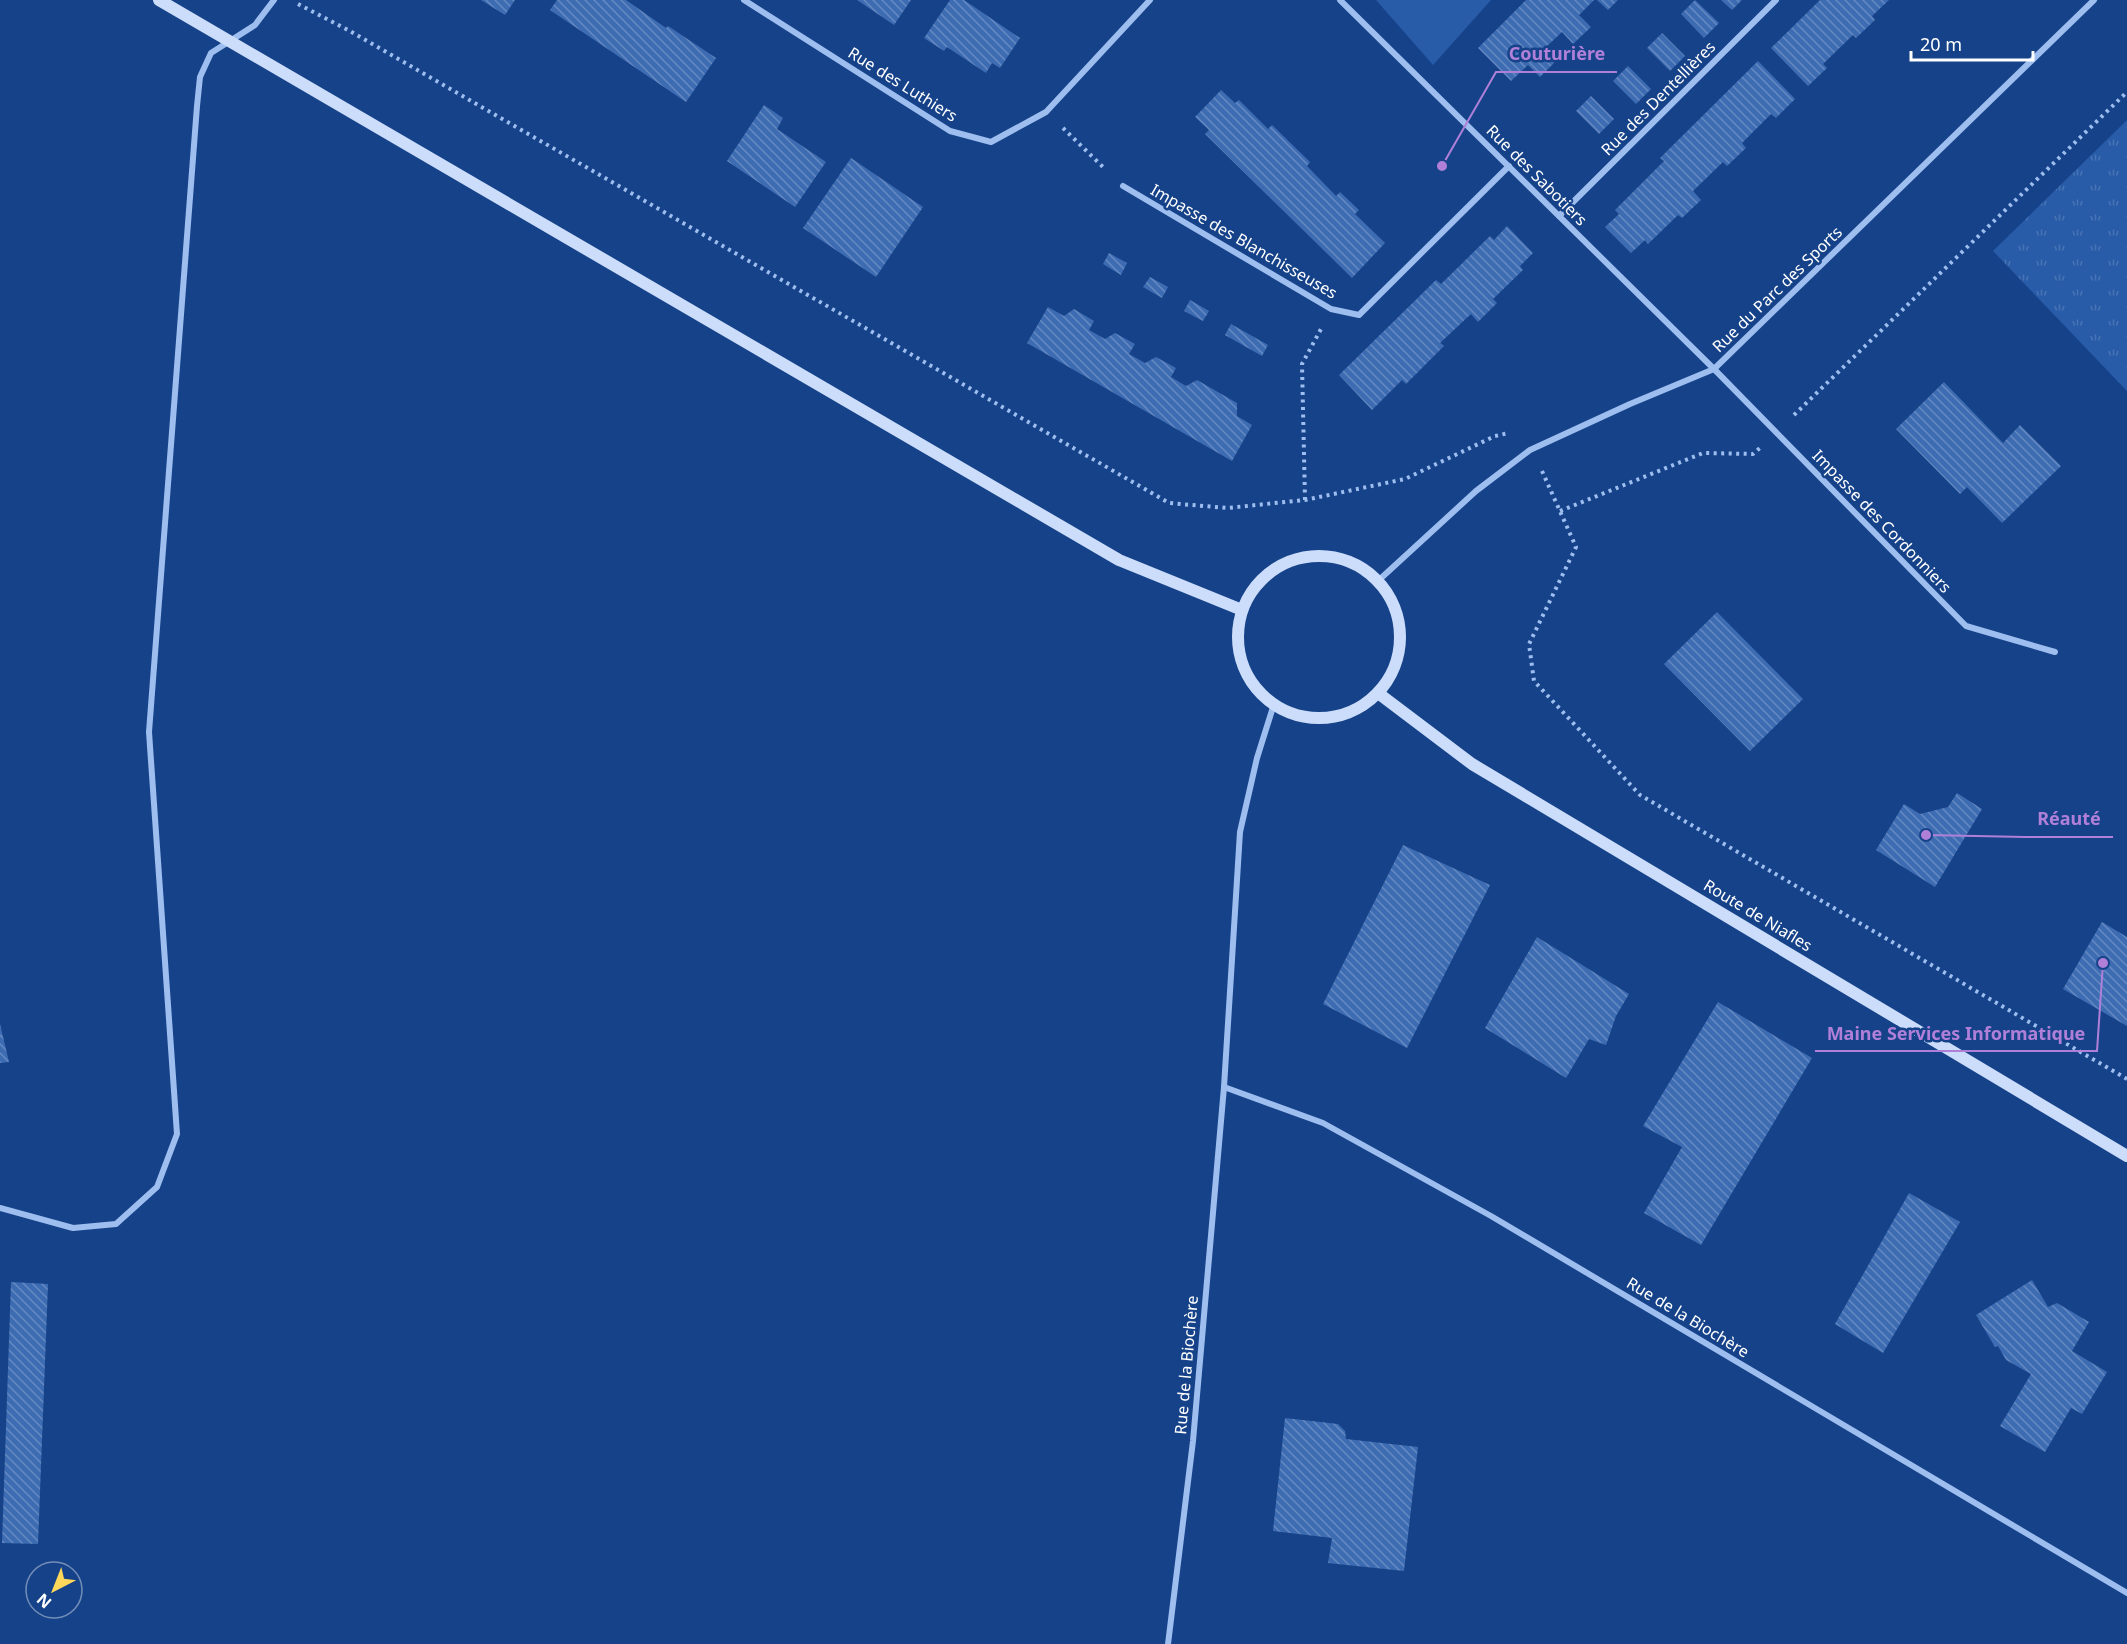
<svg xmlns="http://www.w3.org/2000/svg" width="2127" height="1644" font-family="'Noto Sans',sans-serif">
<style>
.grass{fill:url(#grass-tufts)}
.park{fill:#285ba8}
.building{fill:url(#building-back-hatch)}
.lines{fill:none;stroke-linecap:round;stroke-linejoin:round}
.path{stroke:#9dbeef;stroke-width:4;stroke-dasharray:3 4.5;stroke-linecap:butt}
.street{stroke:#9dbeef;stroke-width:6}
.secondary{stroke:#cbddfa;stroke-width:12}
.labels{text-anchor:middle;dominant-baseline:central;stroke-width:5;stroke-linejoin:round;paint-order:stroke}
.street-label{font-size:16px;fill:#fff;stroke:#164289}
.leader{fill:none;stroke:#b080d9;stroke-width:2}
.callout-dot{fill:#b080d9;stroke:#164289;stroke-width:2}
.callout-label{font-size:18px;text-anchor:middle;font-weight:bold;fill:#b080d9;stroke:#164289;stroke-width:5;stroke-linejoin:round;paint-order:stroke}
</style>
<defs>
<pattern id="grass-tufts" width="24" height="20" patternUnits="userSpaceOnUse" patternTransform="scale(1.5)"><rect width="24" height="20" fill="#285ba8"/><path d="M3 7l-1-3M5 7V3M7 7l1-3M15 17l-1-3M17 17v-4M19 17l1-3" fill="none" stroke="#4874b5"/></pattern>
<pattern id="building-back-hatch" width="6" height="6" patternUnits="userSpaceOnUse" patternTransform="scale(1.5)"><rect width="6" height="6" fill="#3e6cb2"/><path d="M-1 5l2 2M0 0l6 6M5-1l2 2" fill="none" stroke="#6589c1"/></pattern>
</defs>
<rect width="100%" height="100%" fill="#164289"/>
<path class="grass" d="M 2127,120 L 2127,391 L 1993,251 Z"/>
<path class="park" d="M 1376,0 L 1491,0 L 1433,65 Z"/>
<g class="building">
<path d="M 481,0 L 515,0 L 505,15 Z"/>
<path d="M 557,0 L 626,0 L 666,28 L 668,26 L 716,58 L 686,102 L 550,10 Z"/>
<path d="M 857,0 L 911,0 L 894,25 Z"/>
<path d="M 950,0 L 964,0 L 1020,38 L 1000,68 L 992,63 L 986,73 L 947,47 L 944,51 L 924,38 Z"/>
<path d="M 1526,0 L 1594,0 L 1579,15 L 1591,27 L 1573,44 L 1562,32 L 1545,48 L 1557,60 L 1540,77 L 1528,65 L 1511,81 L 1478,48 Z"/>
<path d="M 1597,0 L 1618,0 L 1608,10 Z"/>
<path d="M 1695,0 L 1719,23 L 1704,38 L 1681,14 Z"/>
<path d="M 1721,0 L 1742,0 L 1732,10 Z"/>
<path d="M 1820,0 L 1889,0 L 1872,16 L 1875,20 L 1856,38 L 1853,35 L 1823,64 L 1827,68 L 1808,86 L 1771,48 Z"/>
<path d="M 1662,33 L 1685,56 L 1670,71 L 1647,48 Z"/>
<path d="M 1758,61 L 1795,99 L 1776,118 L 1771,114 L 1742,143 L 1746,148 L 1727,166 L 1723,162 L 1693,191 L 1701,200 L 1682,218 L 1678,215 L 1648,244 L 1645,240 L 1631,253 L 1605,227 L 1619,214 L 1615,210 L 1664,161 L 1660,158 Z"/>
<path d="M 1628,66 L 1651,89 L 1636,104 L 1613,81 Z"/>
<path d="M 1221,90 L 1235,103 L 1239,100 L 1268,129 L 1272,125 L 1310,162 L 1307,166 L 1336,196 L 1340,192 L 1359,210 L 1355,214 L 1385,243 L 1352,278 L 1205,134 L 1209,130 L 1195,117 Z"/>
<path d="M 1591,96 L 1614,119 L 1599,134 L 1576,111 Z"/>
<path d="M 764,105 L 783,118 L 777,129 L 826,162 L 795,207 L 727,161 Z"/>
<path d="M 851,158 L 923,207 L 876,277 L 803,228 Z"/>
<path d="M 1507,226 L 1533,253 L 1520,266 L 1523,270 L 1493,299 L 1497,303 L 1478,322 L 1471,314 L 1440,343 L 1444,346 L 1406,384 L 1402,380 L 1372,410 L 1339,375 L 1436,280 L 1441,284 L 1490,236 L 1494,240 Z"/>
<path d="M 1109,253 L 1127,263 L 1121,275 L 1103,264 Z"/>
<path d="M 1150,277 L 1168,287 L 1162,298 L 1143,287 Z"/>
<path d="M 1190,300 L 1209,311 L 1203,321 L 1184,311 Z"/>
<path d="M 1048,307 L 1064,316 L 1074,309 L 1094,321 L 1089,330 L 1105,339 L 1115,333 L 1135,344 L 1129,354 L 1145,363 L 1156,357 L 1176,368 L 1171,377 L 1186,386 L 1197,380 L 1237,403 L 1237,416 L 1252,425 L 1232,461 L 1027,343 Z"/>
<path d="M 1231,324 L 1268,345 L 1262,356 L 1225,335 Z"/>
<path d="M 1944,382 L 2003,443 L 2020,425 L 2061,466 L 2002,523 L 1967,487 L 1960,494 L 1896,429 Z"/>
<path d="M 1717,612 L 1803,699 L 1750,751 L 1664,664 Z"/>
<path d="M 1957,793 L 1982,809 L 1935,887 L 1876,850 L 1904,804 L 1920,814 L 1948,807 Z"/>
<path d="M 1403,845 L 1490,885 L 1407,1048 L 1323,1004 Z"/>
<path d="M 2102,922 L 2127,937 L 2127,1026 L 2063,989 Z"/>
<path d="M 1537,937 L 1629,994 L 1616,1016 L 1606,1045 L 1589,1039 L 1566,1078 L 1485,1028 Z"/>
<path d="M 1718,1002 L 1812,1058 L 1701,1245 L 1644,1213 L 1682,1147 L 1643,1126 Z"/>
<path d="M 0,1024 L 9,1062 L 0,1063 Z"/>
<path d="M 1909,1193 L 1960,1222 L 1883,1353 L 1835,1324 Z"/>
<path d="M 2032,1280 L 2048,1307 L 2057,1303 L 2089,1322 L 2072,1351 L 2107,1372 L 2082,1414 L 2071,1408 L 2045,1452 L 2000,1426 L 2031,1374 L 2006,1360 L 1998,1346 L 1995,1347 L 1976,1315 Z"/>
<path d="M 11,1282 L 48,1284 L 38,1544 L 2,1543 Z"/>
<path d="M 1285,1418 L 1338,1424 L 1345,1431 L 1346,1439 L 1418,1447 L 1404,1571 L 1328,1563 L 1332,1538 L 1273,1531 Z"/>
</g>
<g class="lines">
<g class="path">
<path d="M 298,4 L 348,30 L 1169,503 L 1227,508 L 1305,500 L 1405,479 L 1495,436 L 1509,433"/>
<path d="M 1063,128 L 1105,169"/>
<path d="M 1794,415 L 2127,92"/>
<path d="M 1542,471 L 1576,547 L 1529,644 L 1534,681 L 1640,795 L 2127,1079"/>
<path d="M 1305,500 L 1302,364 L 1321,329"/>
<path d="M 1560,511 L 1703,453 L 1753,454 L 1760,448"/>
</g>
<g class="street">
<path d="M 744,0 L 950,131 L 991,142 L 1046,112 L 1150,0"/>
<path d="M 1340,0 L 1714,369 L 1966,626 L 2055,652"/>
<path d="M 1123,186 L 1331,309 L 1359,315 L 1509,166"/>
<path d="M 1559,216 L 1776,0"/>
<path d="M 1379,580 L 1476,491 L 1530,450 L 1630,404 L 1714,369 L 2094,0"/>
<path d="M 1224,1087 L 1323,1123 L 1491,1216 L 2127,1593"/>
<path d="M 0,1208 L 73,1228 L 116,1224 L 157,1187 L 177,1134 L 149,732 L 197,106 L 200,77 L 211,53 L 255,25 L 274,0"/>
<path d="M 1168,1644 L 1193,1441 L 1224,1087 L 1240,832 L 1257,758 L 1274,704"/>
</g>
<g class="secondary">
<path d="M 159,0 L 1119,560 L 1242,610"/>
<circle cx="1319" cy="637" r="81"/>
<path d="M 1378,693 L 1472,764 L 2127,1156"/>
</g>
</g>
<g class="labels">
<g class="street-label">
<text transform="translate(903 84) rotate(32)">Rue des Luthiers</text>
<text transform="translate(1658 98) rotate(-45)">Rue des Dentellières</text>
<text transform="translate(1537 175) rotate(45)">Rue des Sabotiers</text>
<text transform="translate(1244 241) rotate(30)">Impasse des Blanchisseuses</text>
<text transform="translate(1777 289) rotate(-44)">Rue du Parc des Sports</text>
<text transform="translate(1882 521) rotate(46)">Impasse des Cordonniers</text>
<text transform="translate(1758 915) rotate(31)">Route de Niafles</text>
<text transform="translate(1688 1317) rotate(31)">Rue de la Biochère</text>
<text transform="translate(1186 1365) rotate(-85)">Rue de la Biochère</text>
</g>
</g>
<path class="leader" d="M1442 166L1496 72H1617M1926 835L2025 837H2113M2103 963L2097 1051H1815"/>
<g class="callout-dot">
<circle cx="1442" cy="166" r="6"/>
<circle cx="1926" cy="835" r="6"/>
<circle cx="2103" cy="963" r="6"/>
</g>
<g class="callout-label">
<text x="1557" y="60">Couturière</text>
<text x="2069" y="825">Réauté</text>
<text x="1956" y="1040">Maine Services Informatique</text>
</g>
<g transform="translate(54 1590) rotate(222)"><circle r="28" fill="#164289" stroke="#738eb8" stroke-width="1.5"/>
<path d="M0-4.5L10 22L0 15L-10 22Z" fill="#ffd85b"/>
<text y="-9" font-size="16" font-weight="bold" text-anchor="middle" fill="#ffffff">N</text>
</g>
<path d="M1911 51v9h122v-9" fill="none" stroke="#ffffff" stroke-width="3"/>
<text x="1920" y="51" font-size="18" fill="#ffffff" stroke="#164289" stroke-width="4.5" paint-order="stroke">20 m</text>
</svg>
